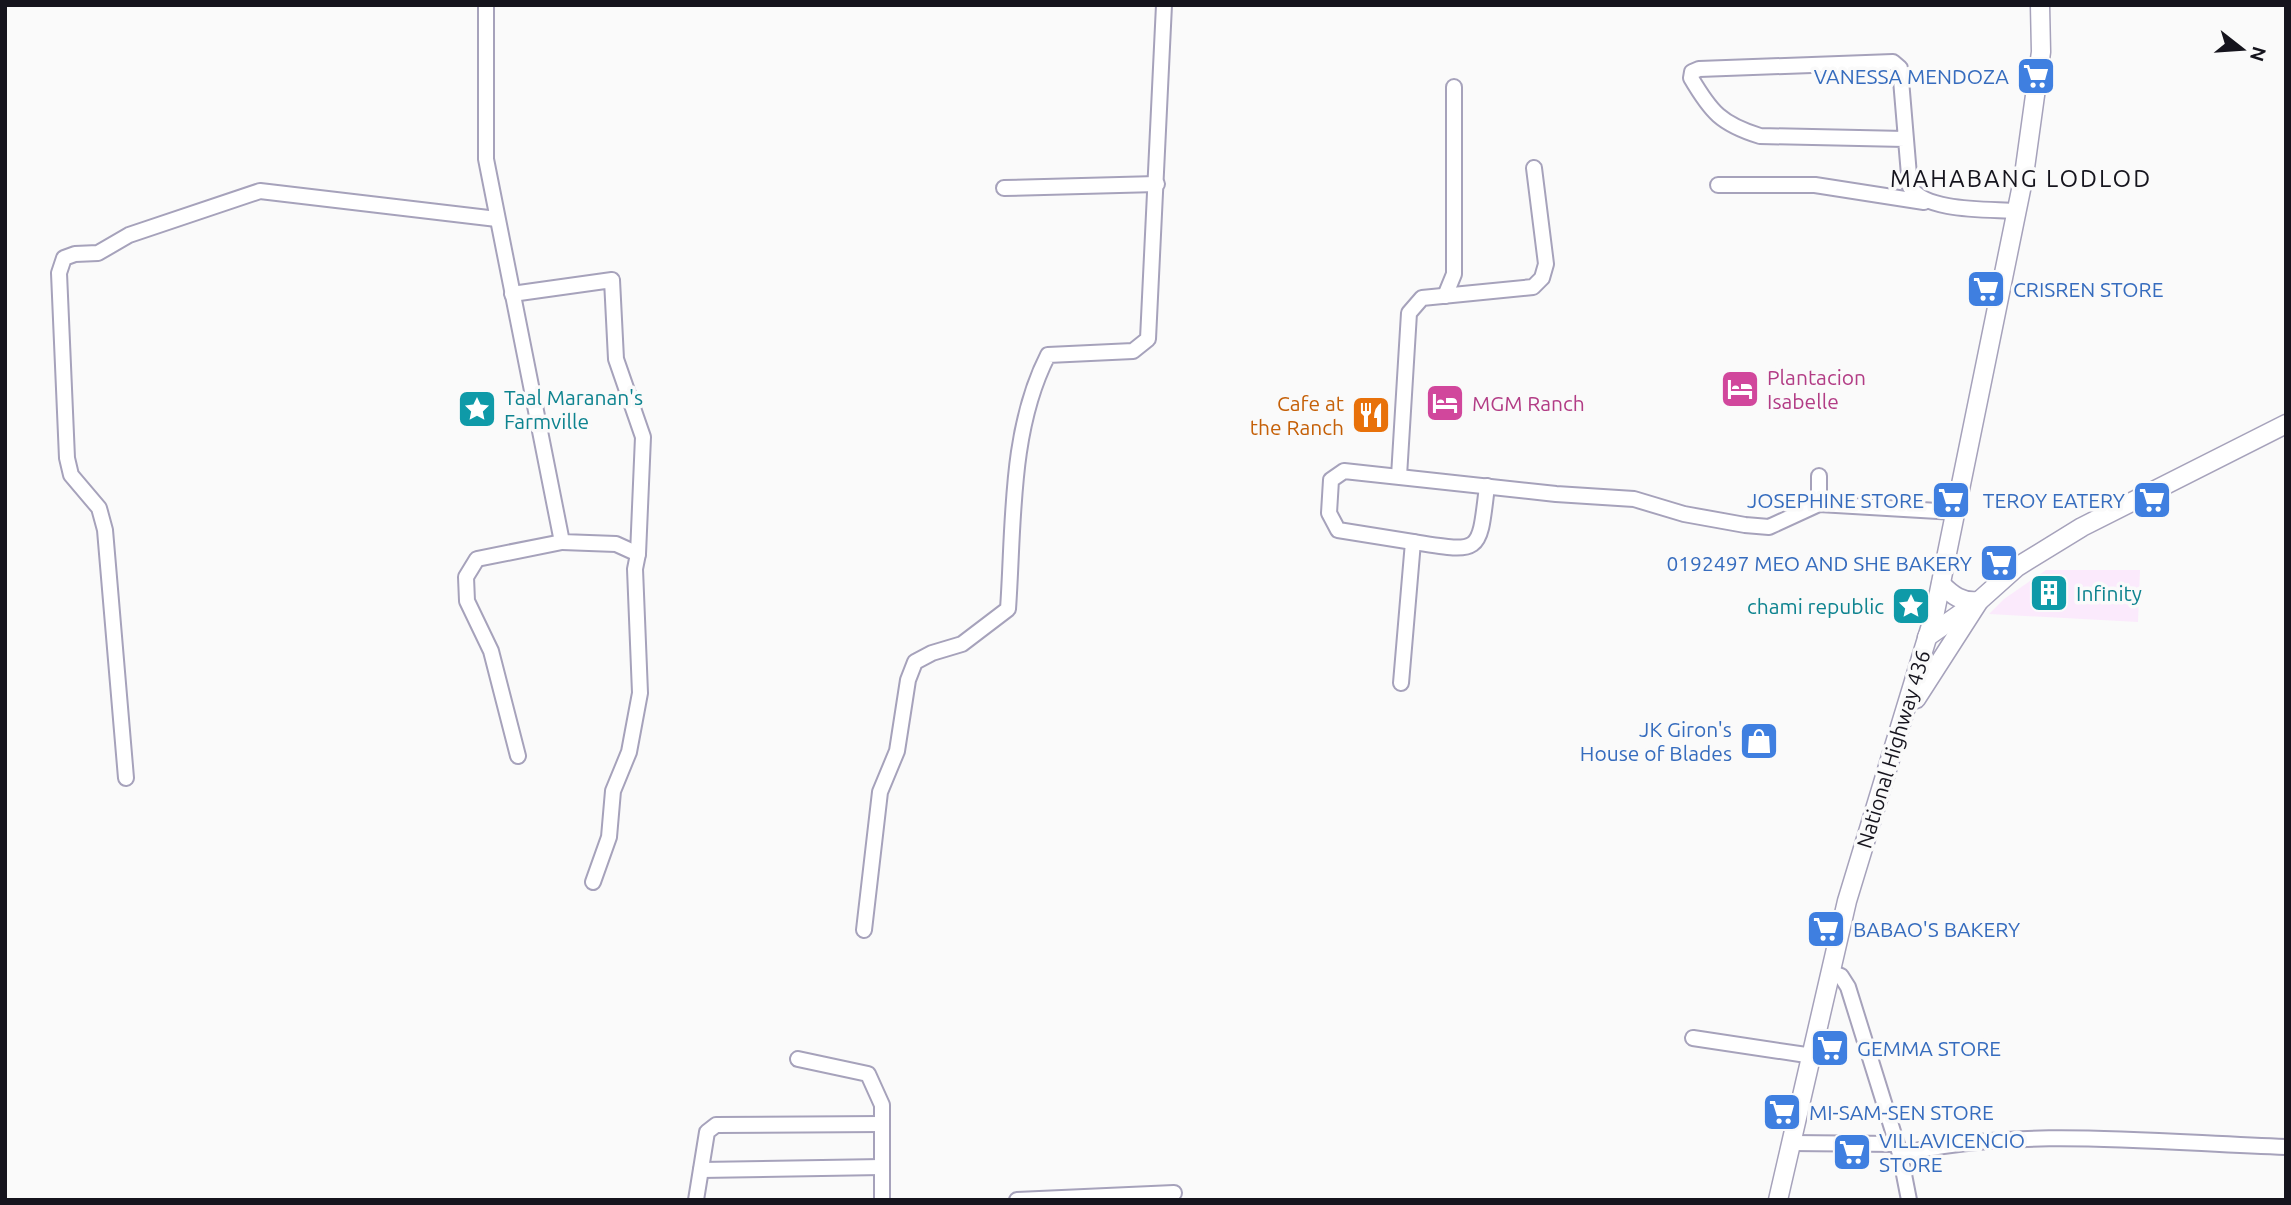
<svg xmlns="http://www.w3.org/2000/svg" width="2291" height="1205" font-family="Ubuntu,sans-serif">
<style>
.commercial{fill:#fbeafc}
.lines{fill:none;stroke-linecap:round;stroke-linejoin:round}
.minor-casing{stroke:#a6a2bb;stroke-width:18}
.major-casing{stroke:#a6a2bb;stroke-width:21}
.minor{stroke:#fff;stroke-width:14}
.major{stroke:#fff;stroke-width:18}
.labels{text-anchor:middle;dominant-baseline:central;stroke-width:7;stroke-linejoin:round;paint-order:stroke}
.shop-label{font-size:21px;fill:#366cbe;stroke:#fafafa;text-anchor:end}
.hotel-label{font-size:21px;fill:#b23c85;stroke:#fafafa;text-anchor:start}
.culture-label{font-size:21px;fill:#0d838f;stroke:#fafafa;text-anchor:start}
.food-label{font-size:21px;fill:#c56008;stroke:#fafafa;text-anchor:end}
.street-label{font-size:21px;fill:#15141d;stroke:#fafafa}
.quarter-label{font-size:24px;letter-spacing:2px;fill:#15141d;stroke:#fafafa}
</style>
<rect width="100%" height="100%" fill="#fafafa"/>
<path class="commercial" d="M 2046,570 L 2140,570 L 2138,622 L 1989,614 L 2004,599 Z"/>
<g class="lines">
<g class="minor-casing">
<g id="minor">
<path d="M 486,5 L 486,159 L 562,542 L 616,544 L 638,554 L 635,569 L 640,693 L 629,752 L 613,791 L 609,837 L 593,882"/>
<path d="M 1905,139 L 1760,136 C 1721,124 1711,112 1691,78 L 1692,72 L 1699,69 L 1893,62 L 1900,68 L 1910,187 C 1926,212 1988,209 2016,211"/>
<path d="M 1718,185 L 1815,185 L 1924,202"/>
<path d="M 1004,188 L 1157,184"/>
<path d="M 512,294 L 612,280 L 616,359 L 643,437 L 638,554"/>
<path d="M 1445,296 L 1454,274 L 1454,87"/>
<path d="M 1399,476 L 1409,313 L 1422,298 L 1533,287 L 1542,278 L 1546,264 L 1534,168"/>
<path d="M 1819,476 L 1819,504"/>
<path d="M 1413,542 C 1482,553 1479,554 1487,486"/>
<path d="M 1401,683 L 1413,542 L 1338,530 L 1329,513 L 1331,480 L 1344,471 L 1556,494 L 1634,499 L 1684,514 L 1745,525 L 1769,527 L 1819,504 L 1955,512"/>
<path d="M 518,756 L 491,651 L 467,601 L 466,577 L 477,559 L 562,542"/>
<path d="M 126,778 L 105,530 L 99,508 L 71,475 L 67,458 L 59,273 L 64,258 L 75,254 L 98,253 L 129,235 L 260,191 L 497,219"/>
<path d="M 864,930 L 880,792 L 897,751 L 908,680 L 915,662 L 932,653 L 962,644 L 1008,609 C 1014,525 1009,431 1048,355 L 1133,351 L 1148,339 L 1164,5"/>
<path d="M 1830,972 L 1841,976 L 1848,987 L 1900,1154 L 1909,1200"/>
<path d="M 1693,1038 L 1813,1056"/>
<path d="M 798,1059 L 868,1074 L 882,1105 L 882,1200"/>
<path d="M 1791,1143 L 1896,1144"/>
<path d="M 1900,1154 C 2023,1126 2160,1143 2286,1147"/>
<path d="M 701,1170 L 882,1167"/>
<path d="M 696,1200 L 707,1132 L 716,1125 L 882,1124"/>
<path d="M 1017,1200 L 1174,1193"/>
</g>
</g>
<g class="major-casing">
<g id="major">
<path d="M 1941,584 C 1952,595 1962,603 1979,601"/>
<path d="M 1927,637 L 1973,605"/>
<path d="M 1916,699 L 1979,601 L 2017,567 L 2082,527 L 2286,424"/>
<path d="M 1778,1200 L 1847,901 L 1935,612 L 2024,175 L 2041,52 L 2040,5"/>
</g>
</g>
<use href="#minor" class="minor"/>
<use href="#major" class="major"/>
</g>
<defs>
<g id="supermarket-square" transform="scale(2.0125)"><rect x="-9" y="-9" width="18" height="18" rx="4" fill="#3f7fe0" stroke="#fafafa"/><path d="M-6-5.5h2.5l.6 2H6L4.5 2H-2.5L-4.4-4H-6ZM-1.5 3.2a1.3 1.3 0 1 0 .1 0ZM3 3.2a1.3 1.3 0 1 0 .1 0Z" fill="#fff"/></g>
<g id="hotel-square" transform="scale(2.0125)"><rect x="-9" y="-9" width="18" height="18" rx="4" fill="#d1479c" stroke="#fafafa"/><path d="M-6-4.5h1.5V1H6V5H4.5V3h-9V5H-6ZM-4 0a1.8 1.8 0 1 1 3.6 0ZM.5 0V-2.5h3Q6-2.5 6 0Z" fill="#fff"/></g>
<g id="sight-square" transform="scale(2.0125)"><rect x="-9" y="-9" width="18" height="18" rx="4" fill="#0f9aa8" stroke="#fafafa"/><path d="M0-6L1.8-2.2L6-1.7L2.9 1.2L3.7 5.4L0 3.3L-3.7 5.4L-2.9 1.2L-6-1.7L-1.8-2.2Z" fill="#fff"/></g>
<g id="restaurant-square" transform="scale(2.0125)"><rect x="-9" y="-9" width="18" height="18" rx="4" fill="#e8710a" stroke="#fafafa"/><path d="M-5-6h1v4h1v-4h1v4h1v-4h1v5L-1.5 .5V6h-2V.5L-5-1ZM5-6V6H3V1.5H1.5Q1.5-4 5-6Z" fill="#fff"/></g>
<g id="building-square" transform="scale(2.0125)"><rect x="-9" y="-9" width="18" height="18" rx="4" fill="#0f9aa8" stroke="#fafafa"/><path d="M-4-6H4V6H1V3H-1V6H-4ZM-2.5-4.3h1.7v1.8h-1.7ZM.8-4.3h1.7v1.8H.8ZM-2.5-1h1.7V.8h-1.7ZM.8-1h1.7V.8H.8Z" fill="#fff"/></g>
<g id="shop-square" transform="scale(2.0125)"><rect x="-9" y="-9" width="18" height="18" rx="4" fill="#3f7fe0" stroke="#fafafa"/><path d="M-5-2.5h2.3a2.7 3.5 0 0 1 5.4 0H5L5.5 6h-11ZM-1.5-2.5h3a1.5 2.3 0 0 0-3 0Z" fill="#fff"/></g>
</defs>
<g fill-rule="evenodd">
<use href="#supermarket-square" x="2036" y="76"/>
<use href="#supermarket-square" x="1986" y="289"/>
<use href="#hotel-square" x="1740" y="389"/>
<use href="#hotel-square" x="1445" y="403"/>
<use href="#sight-square" x="477" y="409"/>
<use href="#restaurant-square" x="1371" y="415"/>
<use href="#supermarket-square" x="1951" y="500"/>
<use href="#supermarket-square" x="2152" y="500"/>
<use href="#supermarket-square" x="1999" y="563"/>
<use href="#building-square" x="2049" y="593"/>
<use href="#sight-square" x="1911" y="606"/>
<use href="#shop-square" x="1759" y="741"/>
<use href="#supermarket-square" x="1826" y="929"/>
<use href="#supermarket-square" x="1830" y="1048"/>
<use href="#supermarket-square" x="1782" y="1112"/>
<use href="#supermarket-square" x="1852" y="1152"/>
</g>
<g class="labels">
<g class="shop-label">
<text x="2009" y="76">VANESSA MENDOZA</text>
<text x="2013" y="289" text-anchor="start">CRISREN STORE</text>
<text x="1924" y="500">JOSEPHINE STORE</text>
<text x="2125" y="500">TEROY EATERY</text>
<text x="1972" y="563">0192497 MEO AND SHE BAKERY</text>
<text x="1732" y="729">JK Giron's<tspan x="1732" dy="24">House of Blades</tspan></text>
<text x="1853" y="929" text-anchor="start">BABAO'S BAKERY</text>
<text x="1857" y="1048" text-anchor="start">GEMMA STORE</text>
<text x="1809" y="1112" text-anchor="start">MI-SAM-SEN STORE</text>
<text x="1879" y="1140" text-anchor="start">VILLAVICENCIO<tspan x="1879" dy="24">STORE</tspan></text>
</g>
<g class="hotel-label">
<text x="1767" y="377">Plantacion<tspan x="1767" dy="24">Isabelle</tspan></text>
<text x="1472" y="403">MGM Ranch</text>
</g>
<g class="culture-label">
<text x="504" y="397">Taal Maranan's<tspan x="504" dy="24">Farmville</tspan></text>
<text x="2076" y="593">Infinity</text>
<text x="1884" y="606" text-anchor="end">chami republic</text>
</g>
<g class="food-label">
<text x="1344" y="403">Cafe at<tspan x="1344" dy="24">the Ranch</tspan></text>
</g>
<g class="street-label">
<text transform="translate(1893 749) rotate(-73)">National Highway 436</text>
</g>
<g class="quarter-label">
<text x="2021" y="178">MAHABANG LODLOD</text>
</g>
</g>
<rect width="2291" height="1205" fill="none" stroke="#15141d" stroke-width="14"/>
<g transform="translate(2242 49) rotate(107)" stroke="#fafafa" stroke-width="5" paint-order="stroke">
<path d="M0-5L12 26L0 18L-12 26Z" fill="#15141d"/>
<text y="-10" font-size="19" font-weight="bold" text-anchor="middle" fill="#15141d">N</text>
</g>
</svg>
